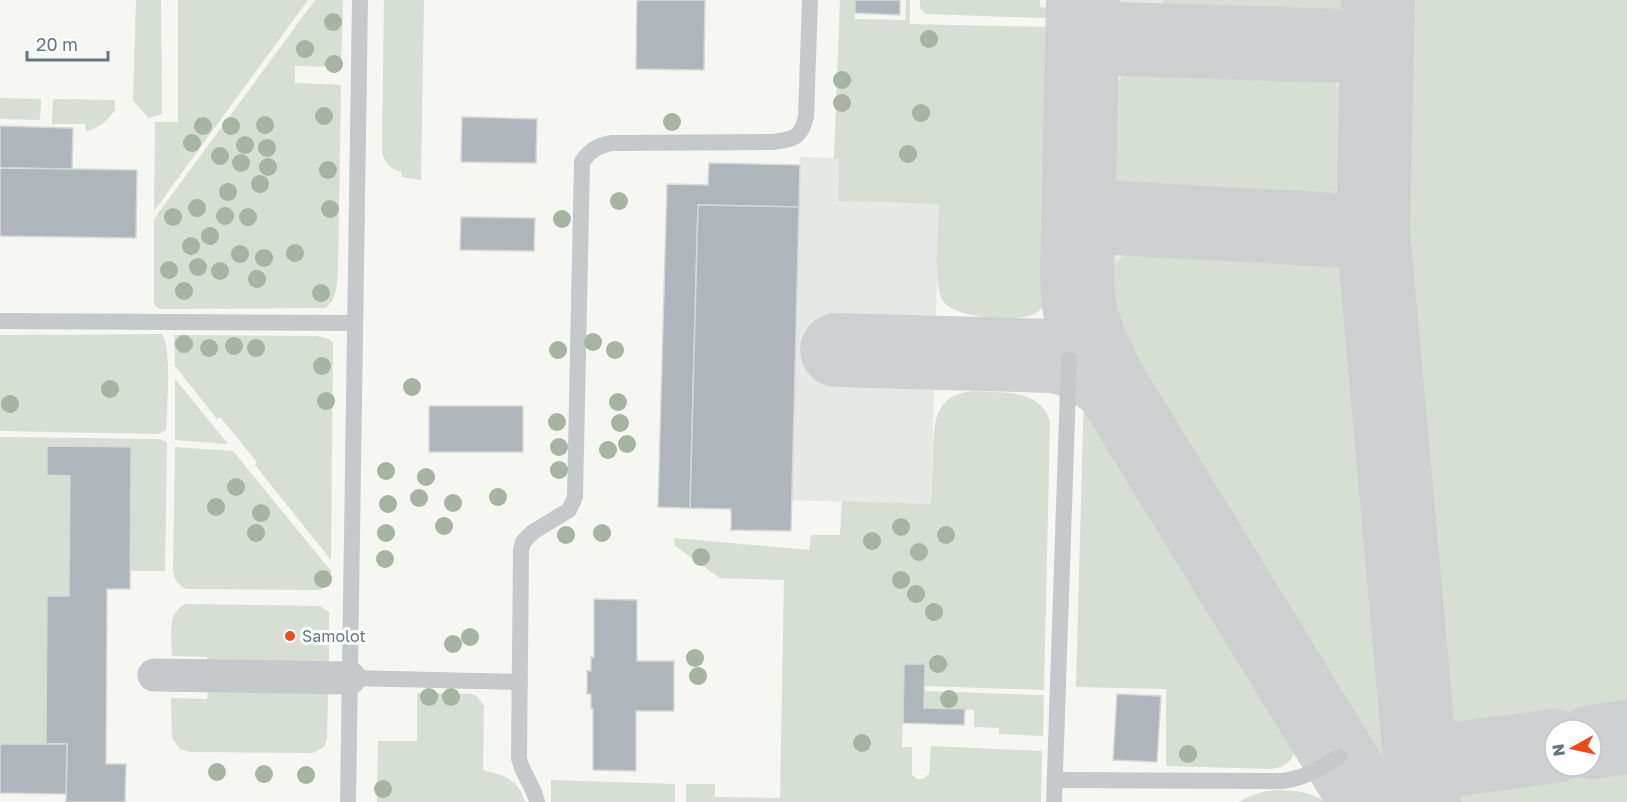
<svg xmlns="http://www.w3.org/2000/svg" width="1627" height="802" font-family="'Golos Text',sans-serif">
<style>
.built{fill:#e6e8e5;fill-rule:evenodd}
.green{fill:#d7ded3}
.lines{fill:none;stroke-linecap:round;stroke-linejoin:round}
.taxiway{stroke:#ced0d2;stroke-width:74}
.building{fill:#aeb6bb;stroke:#d7d7d5;stroke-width:1.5}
.lane{stroke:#c5c9cc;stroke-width:16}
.street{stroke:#c5c9cc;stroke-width:33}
.tree{fill:#a7b3a3}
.poi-dot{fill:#f14917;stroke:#fff;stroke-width:2}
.labels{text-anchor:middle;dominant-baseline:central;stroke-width:6;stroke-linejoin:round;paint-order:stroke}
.poi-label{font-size:16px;fill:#627685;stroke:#fff;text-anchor:start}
</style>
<rect width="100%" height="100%" fill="#f6f6f2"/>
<g class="built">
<path d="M 1059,0 L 1627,0 L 1627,802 L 1339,802 L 1088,391 L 1052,377 ZM 1555,730 L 1591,730 L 1591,766 L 1555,766 Z"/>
<path d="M 800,157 L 839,158 L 838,201 L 939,204 L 931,504 L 791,500 Z"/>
</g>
<g class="green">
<path d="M 136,0 L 161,0 L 162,114 L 149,118 L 133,101 Z"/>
<path d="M 178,0 L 308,0 L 154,211 L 155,122 L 178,122 Z"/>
<path d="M 315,0 L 343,0 L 341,67 L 295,66 L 295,83 L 341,85 L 338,271 C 337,284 337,301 325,308 L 161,309 L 155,306 L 154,303 L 154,219 Z"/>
<path d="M 384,0 L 424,0 L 421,180 L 402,177 L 401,172 C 389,168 384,163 382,150 Z"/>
<path d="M 840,0 L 855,0 L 855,19 L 905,20 L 906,0 L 910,0 L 910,24 L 1046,27 L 1051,28 L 1059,36 L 1053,291 C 1049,300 1044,308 1036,313 C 1020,323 955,319 943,301 C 932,284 939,226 939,204 L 838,201 L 839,159 L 834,158 Z"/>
<path d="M 920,0 L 1040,0 L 1040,7 L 1059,9 L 1048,17 L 1042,18 L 926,14 C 920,10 920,7 920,0 Z"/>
<path d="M 1163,0 L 1348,0 L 1321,27 L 1163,21 Z"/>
<path d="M 1404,0 L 1627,0 L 1627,711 L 1441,738 L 1399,228 Z"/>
<path d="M 1141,61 L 1321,68 L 1351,102 L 1351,175 L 1316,209 L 1136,204 L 1107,173 L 1108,90 Z"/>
<path d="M 0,98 L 41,99 L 40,120 L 0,119 Z"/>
<path d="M 53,99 L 115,100 L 115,110 C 107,121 99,128 86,131 L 85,124 L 52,124 Z"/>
<path d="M 1135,245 L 1319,250 L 1353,281 L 1399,748 L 1375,768 L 1115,338 L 1104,298 L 1103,275 Z"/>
<path d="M 162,334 C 172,348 167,410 166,430 L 159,434 L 0,431 L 0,335 Z"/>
<path d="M 174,335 L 317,336 L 329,339 L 333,343 L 331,560 L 255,465 L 257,462 L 220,417 L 217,419 L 175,366 Z"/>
<path d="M 175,379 L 228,444 L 175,440 Z"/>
<path d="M 1084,389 L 1088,391 L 1297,732 C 1297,753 1293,766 1271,769 L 1166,766 L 1166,689 L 1076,687 Z"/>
<path d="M 973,391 C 1001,393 1041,388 1050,422 L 1044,690 L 925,686 L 925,665 L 904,664 L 902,747 L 912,747 L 912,775 L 917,779 L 923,779 L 929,774 L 931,746 L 1042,751 L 1041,802 L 686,802 L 686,784 L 715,784 L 715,797 L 780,798 L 784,580 L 720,578 L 675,546 L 674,538 L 809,550 L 811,535 L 840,535 L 842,501 L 931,504 C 932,488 932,471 933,455 C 934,424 933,395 973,391 Z"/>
<path d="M 0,437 L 159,439 L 167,442 L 165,571 L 130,571 L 131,447 L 47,447 L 47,475 L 70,476 L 69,596 L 47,596 L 46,744 L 0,744 Z"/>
<path d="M 175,447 L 233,451 L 331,571 C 330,581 328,587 318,590 L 187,589 C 178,586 174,579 173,569 Z"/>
<path d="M 186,604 L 320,606 L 329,612 L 329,666 L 207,664 L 207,657 L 172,656 C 172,638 166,612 186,604 Z"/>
<path d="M 208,690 L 328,692 L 327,738 L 324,747 L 313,753 L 190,752 L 180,749 L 172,738 L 171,698 L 207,699 Z"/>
<path d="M 925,691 L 1044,695 L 1043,736 L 999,734 L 999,728 L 974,727 L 974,710 L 925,708 Z"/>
<path d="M 417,693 L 471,694 L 477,696 L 484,706 L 483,770 C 504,776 518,778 525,802 L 377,802 L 378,741 L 417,741 Z"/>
<path d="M 1627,762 L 1627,802 L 1452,802 L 1451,785 Z"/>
<path d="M 551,780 L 675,784 L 675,802 L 551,802 Z"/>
<path d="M 1277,790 C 1294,791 1311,791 1325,802 L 1239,802 C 1252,794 1262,791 1277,790 Z"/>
</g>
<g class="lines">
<g class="taxiway">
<path d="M 1083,0 L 1077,281 C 1078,290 1078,300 1080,310 C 1086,337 1098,361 1111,385 L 1367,802"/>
<path d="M 1378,0 L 1373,232 L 1424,802"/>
<path d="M 1082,38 L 1377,47"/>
<path d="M 1078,216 L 1373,232"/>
<path d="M 837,350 L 1054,356 C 1078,360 1092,371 1111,385"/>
<path d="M 1418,736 C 1431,749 1437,756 1456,759 L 1555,746"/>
<path d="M 1591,742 L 1627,737"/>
</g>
</g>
<g class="building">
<path d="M 637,0 L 705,0 L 704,70 L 636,69 Z"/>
<path d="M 855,0 L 900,0 L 900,15 L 855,13 Z"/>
<path d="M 462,117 L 537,119 L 536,163 L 461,162 Z"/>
<path d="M 0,126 L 73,128 L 72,169 L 0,168 Z"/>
<path d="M 709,163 L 800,165 L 799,207 L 698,205 L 690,508 L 658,507 L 667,184 L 708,185 Z"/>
<path d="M 0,168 L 137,170 L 136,238 L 0,236 Z"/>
<path d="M 698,205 L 799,207 L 791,531 L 731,530 L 731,509 L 690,508 Z"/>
<path d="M 461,217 L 535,218 L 534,251 L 460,250 Z"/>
<rect x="429" y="406" width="94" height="46"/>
<path d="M 47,446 L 131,447 L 130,589 L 107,589 L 106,764 L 126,764 L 125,802 L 66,802 L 67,744 L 46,744 L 47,596 L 69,596 L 70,476 L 47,475 Z"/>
<path d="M 594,599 L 637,600 L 637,661 L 674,661 L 674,711 L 636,711 L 636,771 L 593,770 L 593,709 L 591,709 L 591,694 L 587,694 L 587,671 L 591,671 L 591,657 L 594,657 Z"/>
<path d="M 904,664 L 925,664 L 924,708 L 965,709 L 964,725 L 903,723 Z"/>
<path d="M 1117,694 L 1161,696 L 1157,762 L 1113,760 Z"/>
<path d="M 0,744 L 67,744 L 66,794 L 0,793 Z"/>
</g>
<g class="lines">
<g class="lane">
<path d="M 0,321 L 355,323"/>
<path d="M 350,678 L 520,682"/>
<path d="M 1055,780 L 1281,781 C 1304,779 1320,768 1339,757"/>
<path d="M 348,802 L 360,0"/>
<path d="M 537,802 C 534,786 522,774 519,758 L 521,550 L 523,542 L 533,532 L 569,510 L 575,497 L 582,162 C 589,150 599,145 612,143 L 773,142 C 794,139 801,138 806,117 L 810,0"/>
<path d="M 1054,802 L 1069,359"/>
</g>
<path class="street" d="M 154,675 L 350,678"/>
</g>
<g class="tree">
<circle cx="333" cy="22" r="9"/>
<circle cx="929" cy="39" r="9"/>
<circle cx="305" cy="49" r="9"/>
<circle cx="334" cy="64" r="9"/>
<circle cx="842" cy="80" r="9"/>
<circle cx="842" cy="103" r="9"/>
<circle cx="921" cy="113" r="9"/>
<circle cx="324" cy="116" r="9"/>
<circle cx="672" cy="122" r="9"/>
<circle cx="265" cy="125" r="9"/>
<circle cx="203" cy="126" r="9"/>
<circle cx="231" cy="126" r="9"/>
<circle cx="192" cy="143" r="9"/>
<circle cx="245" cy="145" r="9"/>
<circle cx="267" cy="148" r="9"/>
<circle cx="908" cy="154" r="9"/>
<circle cx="220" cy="156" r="9"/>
<circle cx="241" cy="163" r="9"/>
<circle cx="268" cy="167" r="9"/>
<circle cx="328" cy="170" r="9"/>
<circle cx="260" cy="184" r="9"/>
<circle cx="228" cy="192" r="9"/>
<circle cx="619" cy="201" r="9"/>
<circle cx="197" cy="208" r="9"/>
<circle cx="330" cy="209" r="9"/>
<circle cx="225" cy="216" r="9"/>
<circle cx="173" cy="217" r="9"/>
<circle cx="248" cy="217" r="9"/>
<circle cx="562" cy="219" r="9"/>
<circle cx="210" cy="236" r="9"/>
<circle cx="191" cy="246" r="9"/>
<circle cx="295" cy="253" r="9"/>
<circle cx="240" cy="254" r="9"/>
<circle cx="264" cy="258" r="9"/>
<circle cx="198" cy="267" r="9"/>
<circle cx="169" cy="270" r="9"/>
<circle cx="220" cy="271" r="9"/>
<circle cx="257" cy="279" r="9"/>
<circle cx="184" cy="291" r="9"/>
<circle cx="321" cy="293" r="9"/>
<circle cx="593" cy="342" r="9"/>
<circle cx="184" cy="344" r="9"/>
<circle cx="234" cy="346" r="9"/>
<circle cx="209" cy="348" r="9"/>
<circle cx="256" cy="348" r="9"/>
<circle cx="558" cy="350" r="9"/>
<circle cx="615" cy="350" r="9"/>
<circle cx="322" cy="366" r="9"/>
<circle cx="412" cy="387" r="9"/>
<circle cx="110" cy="389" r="9"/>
<circle cx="326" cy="401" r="9"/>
<circle cx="618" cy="402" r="9"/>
<circle cx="10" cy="404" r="9"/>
<circle cx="557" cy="422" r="9"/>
<circle cx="620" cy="423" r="9"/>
<circle cx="627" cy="444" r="9"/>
<circle cx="559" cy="447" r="9"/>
<circle cx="608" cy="450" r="9"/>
<circle cx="559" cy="470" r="9"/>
<circle cx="386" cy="471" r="9"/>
<circle cx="426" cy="477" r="9"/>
<circle cx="236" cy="487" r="9"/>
<circle cx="498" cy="497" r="9"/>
<circle cx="419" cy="498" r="9"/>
<circle cx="453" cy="503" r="9"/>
<circle cx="388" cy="504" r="9"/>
<circle cx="216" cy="507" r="9"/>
<circle cx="261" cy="513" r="9"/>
<circle cx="444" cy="526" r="9"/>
<circle cx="901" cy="527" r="9"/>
<circle cx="256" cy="533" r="9"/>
<circle cx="386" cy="533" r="9"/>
<circle cx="602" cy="533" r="9"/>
<circle cx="566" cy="535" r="9"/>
<circle cx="946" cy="535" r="9"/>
<circle cx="872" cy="541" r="9"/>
<circle cx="919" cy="552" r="9"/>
<circle cx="701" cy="557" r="9"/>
<circle cx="385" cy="559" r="9"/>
<circle cx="323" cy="579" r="9"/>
<circle cx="901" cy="580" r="9"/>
<circle cx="916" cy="594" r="9"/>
<circle cx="934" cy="612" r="9"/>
<circle cx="470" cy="637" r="9"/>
<circle cx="453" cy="644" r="9"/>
<circle cx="695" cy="658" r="9"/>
<circle cx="938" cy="664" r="9"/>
<circle cx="698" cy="676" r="9"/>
<circle cx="429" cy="697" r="9"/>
<circle cx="451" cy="697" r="9"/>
<circle cx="949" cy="699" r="9"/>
<circle cx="862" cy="743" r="9"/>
<circle cx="1188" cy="754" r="9"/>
<circle cx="217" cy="772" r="9"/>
<circle cx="264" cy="774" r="9"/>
<circle cx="306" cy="775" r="9"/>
<circle cx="383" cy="789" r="9"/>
</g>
<circle class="poi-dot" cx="290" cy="636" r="6"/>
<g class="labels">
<g class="poi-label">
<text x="302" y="636">Samolot</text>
</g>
</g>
<g transform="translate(1573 748) rotate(262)"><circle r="28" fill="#ffffff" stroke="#c0c8ce" stroke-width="1.5"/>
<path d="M0-4.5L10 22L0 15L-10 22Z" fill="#f14917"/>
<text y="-9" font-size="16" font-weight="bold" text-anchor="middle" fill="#627685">N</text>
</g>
<path d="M27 51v9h81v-9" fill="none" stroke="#627685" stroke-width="3"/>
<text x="36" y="51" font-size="18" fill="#627685" stroke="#ffffff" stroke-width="4.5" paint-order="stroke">20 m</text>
</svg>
